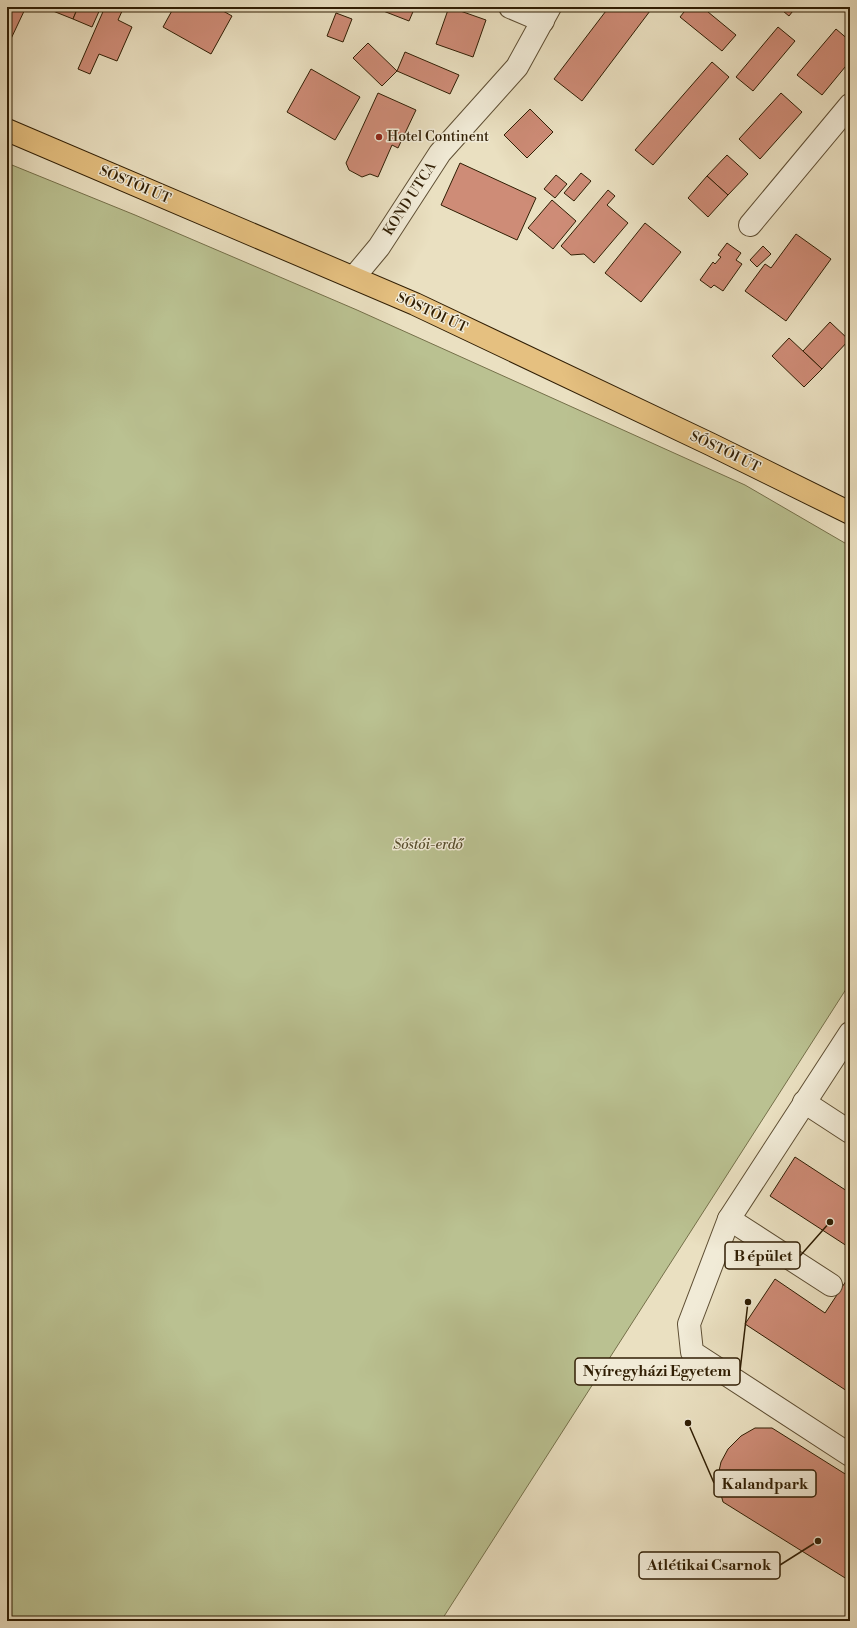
<svg xmlns="http://www.w3.org/2000/svg" width="857" height="1628" font-family="'Libre Bodoni',serif">
<style>
.green{fill:#bac191;stroke:#75704a}
.building{fill:#ce8c77;stroke:#301e04}
.lines{fill:none;stroke-linecap:round;stroke-linejoin:round}
.minor-casing{stroke:#5e4e33;stroke-width:24}
.major-casing{stroke:#301e04;stroke-width:24}
.minor{stroke:#f1ebd7;stroke-width:22}
.major{stroke:#e5c080;stroke-width:22}
.poi-dot{fill:#8f2418;stroke:#f1ebd7;stroke-width:1.5}
.labels{text-anchor:middle;dominant-baseline:central;stroke-width:3;stroke-linejoin:round;paint-order:stroke}
.poi-label{font-size:14px;fill:#301e04;stroke:#f1ebd7;text-anchor:start}
.street-label{font-size:14px;fill:#301e04;stroke:#f1ebd7}
.park-label{font-size:14px;font-style:italic;fill:#594f2e;stroke:#f1ebd7}
.leader{fill:none;stroke:#301e04;stroke-width:1.5}
.callout-dot{fill:#301e04;stroke:#f1ebd7;stroke-width:1.5}
.callout{fill:#f1ebd7;stroke:#301e04;stroke-width:1.5}
.callout-label{font-size:15px;text-anchor:middle;font-weight:bold;fill:#301e04}
</style>
<rect width="100%" height="100%" fill="#eae0c1"/>
<filter id="stains"><feTurbulence type="fractalNoise" baseFrequency=".005" numOctaves="4"/><feColorMatrix values="0 0 0 0 .2 0 0 0 0 .09 0 0 0 0 .02 0 0 0 .5 -.17"/></filter>
<radialGradient id="worn" r=".72"><stop offset=".6" stop-color="#630" stop-opacity="0"/><stop offset="1" stop-color="#630" stop-opacity=".3"/></radialGradient>
<path class="green" d="M 7,163 L 135,215 L 357,310 L 745,485 L 850,546 L 850,983 L 441,1621 L 7,1621 Z"/>
<g class="building">
<path d="M 7,7 L 26,7 L 9,43 L 7,42 Z"/>
<path d="M 55,7 L 78,7 L 73,19 L 53,11 Z"/>
<path d="M 78,7 L 101,7 L 92,27 L 73,19 Z"/>
<path d="M 105,7 L 117,7 L 123,9 L 118,20 L 132,27 L 117,61 L 99,54 L 90,74 L 78,69 Z"/>
<path d="M 174,7 L 216,7 L 232,16 L 211,54 L 163,27 Z"/>
<path d="M 373,7 L 415,7 L 409,21 Z"/>
<path d="M 449,7 L 486,20 L 473,57 L 436,44 Z"/>
<path d="M 609,7 L 653,7 L 582,101 L 554,79 Z"/>
<path d="M 688,7 L 702,7 L 736,35 L 722,51 L 680,17 Z"/>
<path d="M 778,7 L 796,7 L 789,16 Z"/>
<path d="M 336,13 L 352,19 L 343,42 L 327,36 Z"/>
<path d="M 778,27 L 795,41 L 753,91 L 736,77 Z"/>
<path d="M 836,29 L 850,41 L 850,61 L 822,95 L 797,75 Z"/>
<path d="M 368,43 L 397,71 L 382,86 L 353,58 Z"/>
<path d="M 405,52 L 459,75 L 450,94 L 397,71 Z"/>
<path d="M 712,62 L 729,77 L 653,165 L 635,150 Z"/>
<path d="M 311,69 L 360,97 L 335,140 L 287,112 Z"/>
<path d="M 378,93 L 416,110 L 398,148 L 392,145 L 378,177 L 370,174 L 362,177 L 349,170 L 346,163 Z"/>
<path d="M 781,93 L 802,112 L 760,159 L 739,139 Z"/>
<path d="M 530,109 L 553,132 L 527,158 L 504,135 Z"/>
<path d="M 727,155 L 748,174 L 728,195 L 707,176 Z"/>
<path d="M 460,163 L 536,198 L 517,240 L 441,205 Z"/>
<path d="M 581,173 L 591,181 L 574,201 L 564,193 Z"/>
<path d="M 556,175 L 567,184 L 555,198 L 544,189 Z"/>
<path d="M 707,176 L 728,195 L 708,217 L 688,198 Z"/>
<path d="M 608,190 L 615,196 L 607,205 L 628,223 L 594,263 L 584,254 L 571,255 L 561,246 Z"/>
<path d="M 552,200 L 576,221 L 553,249 L 528,228 Z"/>
<path d="M 645,223 L 681,252 L 641,302 L 605,273 Z"/>
<path d="M 796,234 L 831,259 L 786,321 L 745,291 L 765,264 L 771,268 Z"/>
<path d="M 727,243 L 741,253 L 736,260 L 742,264 L 723,291 L 714,285 L 711,288 L 700,280 L 713,262 L 715,264 L 721,257 L 718,255 Z"/>
<path d="M 763,246 L 771,254 L 757,267 L 750,260 Z"/>
<path d="M 830,322 L 849,340 L 822,369 L 803,351 Z"/>
<path d="M 789,338 L 822,369 L 804,387 L 772,356 Z"/>
<path d="M 795,1157 L 850,1193 L 850,1248 L 770,1196 Z"/>
<path d="M 850,1275 L 850,1393 L 745,1324 L 775,1279 L 825,1313 Z"/>
<path d="M 755,1428 L 772,1428 L 850,1477 L 850,1581 L 723,1502 L 717,1480 L 721,1462 L 728,1449 L 741,1436 Z"/>
</g>
<g class="lines">
<g class="minor-casing">
<g id="minor">
<path d="M 510,7 L 543,21"/>
<path d="M 750,225 L 850,105"/>
<path d="M 354,277 L 379,247 L 440,153 L 517,67 L 550,7"/>
<path d="M 850,1033 L 729,1219 L 689,1324 L 692,1352 L 850,1455"/>
<path d="M 804,1102 L 850,1132"/>
<path d="M 729,1219 L 831,1285"/>
</g>
</g>
<g class="major-casing">
<path id="major" d="M 7,130 L 415,304 L 710,444 L 850,513"/>
</g>
<use href="#minor" class="minor"/>
<use href="#major" class="major"/>
</g>
<circle class="poi-dot" cx="379" cy="137" r="4"/>
<g class="labels">
<g class="poi-label">
<text x="387" y="137">Hotel Continent</text>
</g>
<g class="street-label">
<text transform="translate(135 185) rotate(23)">SÓSTÓI ÚT</text>
<text transform="translate(410 199) rotate(-57)">KOND UTCA</text>
<text transform="translate(432 313) rotate(25)">SÓSTÓI ÚT</text>
<text transform="translate(725 452) rotate(26)">SÓSTÓI ÚT</text>
</g>
<g class="park-label">
<text x="428" y="845">Sóstói-erdő</text>
</g>
</g>
<path class="leader" d="M830 1222L800 1256M748 1302L740 1371M688 1423L714 1483M818 1541L780 1565"/>
<g class="callout-dot">
<circle cx="830" cy="1222" r="4"/>
<circle cx="748" cy="1302" r="4"/>
<circle cx="688" cy="1423" r="4"/>
<circle cx="818" cy="1541" r="4"/>
</g>
<g class="callout">
<rect x="725" y="1242" width="75" height="27" rx="4"/>
<rect x="575" y="1358" width="165" height="27" rx="4"/>
<rect x="714" y="1470" width="102" height="27" rx="4"/>
<rect x="639" y="1552" width="141" height="27" rx="4"/>
</g>
<g class="callout-label">
<text x="763" y="1261">B épület</text>
<text x="657" y="1376">Nyíregyházi Egyetem</text>
<text x="765" y="1489">Kalandpark</text>
<text x="709" y="1570">Atlétikai Csarnok</text>
</g>
<rect width="857" height="1628" fill="none" stroke="#eae0c1" stroke-width="24"/>
<rect x="8" y="8" width="841" height="1612" fill="none" stroke="#301e04" stroke-width="2"/>
<rect x="12" y="12" width="833" height="1604" fill="none" stroke="#301e04"/>
<rect width="100%" height="100%" filter="url(#stains)"/>
<rect width="100%" height="100%" fill="url(#worn)"/>
</svg>
